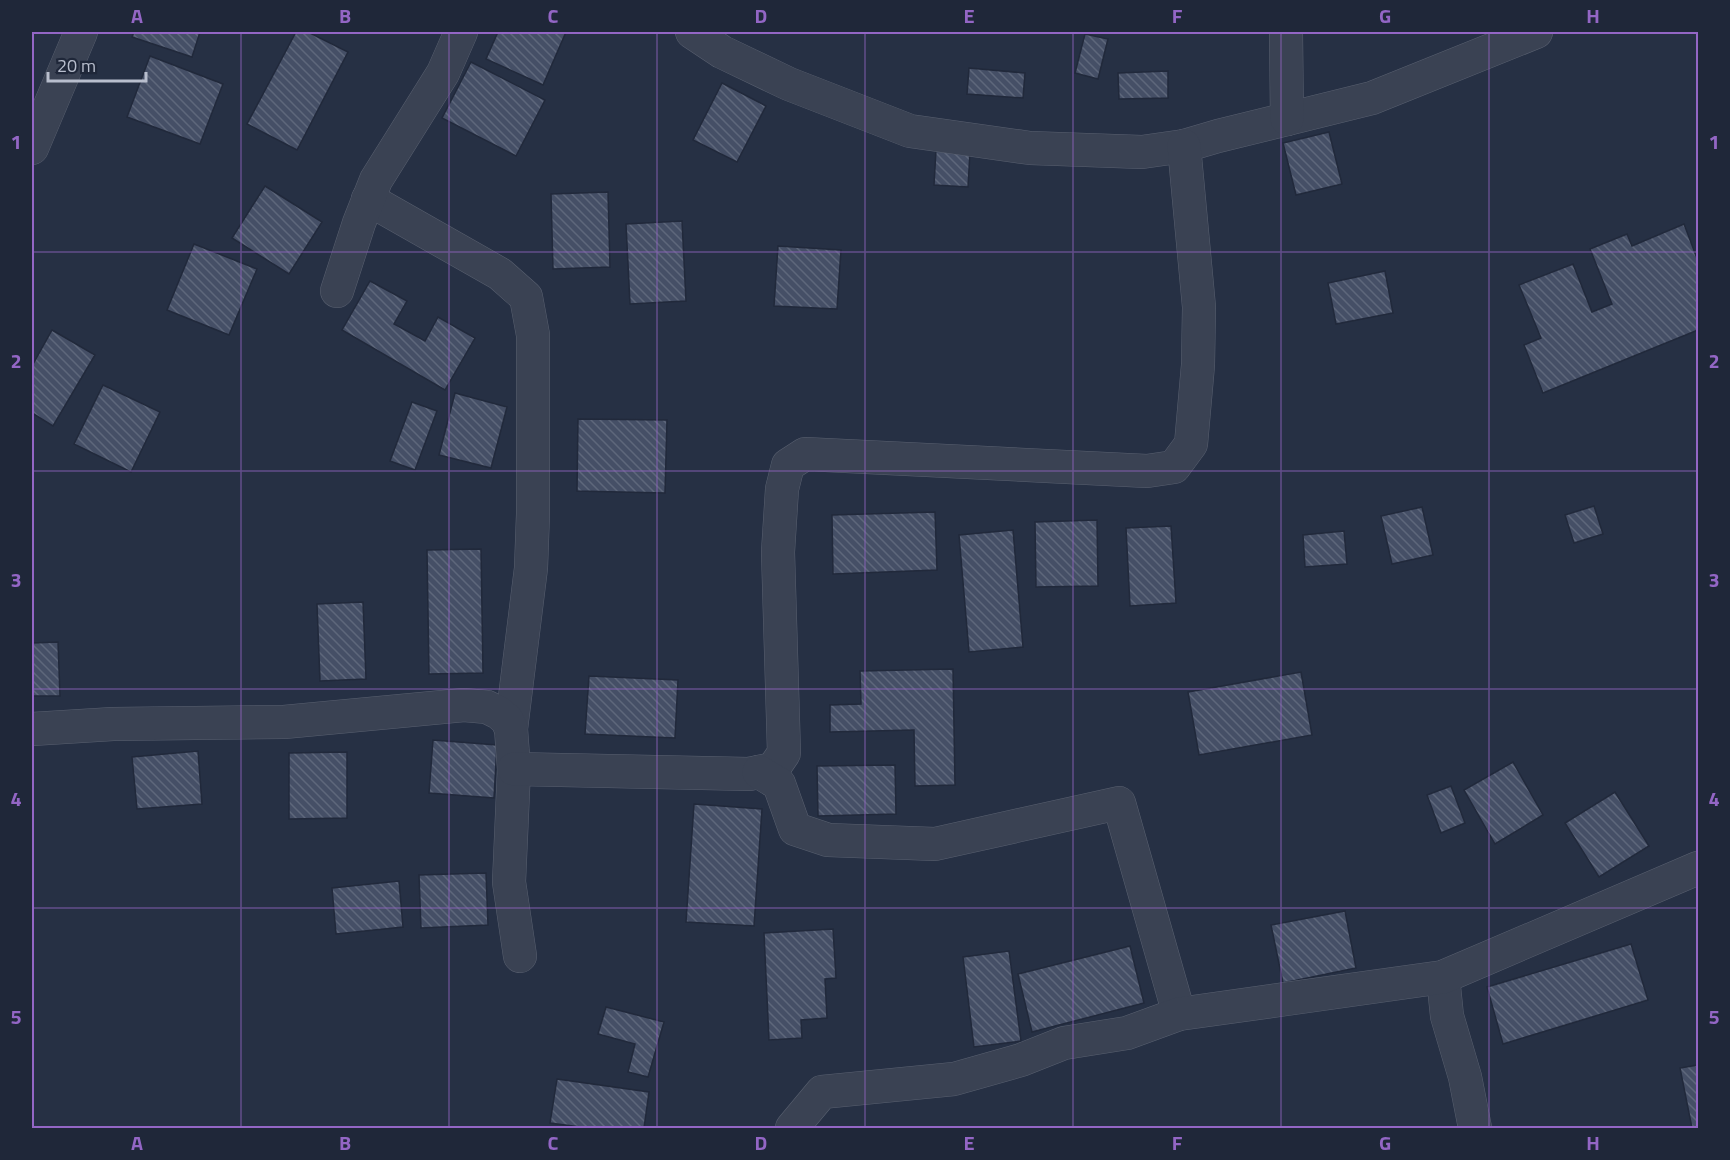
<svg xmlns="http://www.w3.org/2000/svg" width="1730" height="1160" font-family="'Titillium Web',sans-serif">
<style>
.building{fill:url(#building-back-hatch);stroke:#21293b;stroke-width:1.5}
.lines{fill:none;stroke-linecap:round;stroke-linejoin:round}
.street-casing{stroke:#596070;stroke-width:34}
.street{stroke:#3a4253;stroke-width:33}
.grid{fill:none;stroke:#9366c5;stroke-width:1.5;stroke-opacity:0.55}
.neatline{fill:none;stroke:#9366c5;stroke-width:2}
.grid-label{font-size:20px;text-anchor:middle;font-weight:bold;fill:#9366c5}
</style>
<defs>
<pattern id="building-back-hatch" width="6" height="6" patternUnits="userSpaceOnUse" patternTransform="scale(1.5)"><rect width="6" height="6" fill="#454f66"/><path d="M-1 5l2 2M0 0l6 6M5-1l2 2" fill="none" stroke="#5e677b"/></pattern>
</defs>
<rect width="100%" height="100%" fill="#263044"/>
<g class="building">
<path d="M 134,32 L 200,32 L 192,57 L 132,37 Z"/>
<path d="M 296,32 L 308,32 L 348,52 L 297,150 L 247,124 Z"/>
<path d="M 498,32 L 566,32 L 543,85 L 486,59 Z"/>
<path d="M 1085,34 L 1108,39 L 1098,79 L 1075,73 Z"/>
<path d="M 150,56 L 223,84 L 200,144 L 127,117 Z"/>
<path d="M 471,62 L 545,100 L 516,156 L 442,118 Z"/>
<path d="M 969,68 L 1025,73 L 1023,98 L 967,94 Z"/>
<path d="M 1168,71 L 1168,98 L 1119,99 L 1118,73 Z"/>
<path d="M 722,83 L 766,106 L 737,162 L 693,140 Z"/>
<path d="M 1329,132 L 1342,184 L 1296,195 L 1283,143 Z"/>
<path d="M 936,150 L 970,152 L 968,187 L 934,185 Z"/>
<path d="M 265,186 L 322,222 L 289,274 L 232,238 Z"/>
<path d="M 608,192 L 610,267 L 553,269 L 551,194 Z"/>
<path d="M 682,221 L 686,301 L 630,304 L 626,224 Z"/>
<path d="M 1684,224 L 1698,261 L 1698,330 L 1543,393 L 1524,345 L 1541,338 L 1519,285 L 1573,264 L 1592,312 L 1612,304 L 1590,249 L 1627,234 L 1632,246 Z"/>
<path d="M 194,244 L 257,269 L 229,335 L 167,310 Z"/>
<path d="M 778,246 L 841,250 L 837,309 L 774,306 Z"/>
<path d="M 1385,271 L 1393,313 L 1336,324 L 1328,283 Z"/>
<path d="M 370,281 L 407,301 L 394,324 L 425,341 L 438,317 L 475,338 L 445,390 L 342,330 Z"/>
<path d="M 52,330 L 95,355 L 53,426 L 32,413 L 32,366 Z"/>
<path d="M 103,385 L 160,412 L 131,472 L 74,444 Z"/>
<path d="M 455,393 L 507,407 L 491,468 L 439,455 Z"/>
<path d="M 412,402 L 437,411 L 415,470 L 390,461 Z"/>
<path d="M 578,419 L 667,420 L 665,493 L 577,491 Z"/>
<path d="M 1594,506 L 1603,534 L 1574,543 L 1565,515 Z"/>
<path d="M 1422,507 L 1433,555 L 1392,564 L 1381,516 Z"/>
<path d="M 935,512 L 937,570 L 833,574 L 832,515 Z"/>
<path d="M 1097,520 L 1098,586 L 1036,587 L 1035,522 Z"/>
<path d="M 1171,526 L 1176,603 L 1130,606 L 1126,528 Z"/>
<path d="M 1013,530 L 1023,647 L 969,652 L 959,535 Z"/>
<path d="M 1344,531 L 1347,564 L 1305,567 L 1303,535 Z"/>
<path d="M 481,549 L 483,673 L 429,674 L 427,550 Z"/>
<path d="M 363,602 L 366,679 L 320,681 L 317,604 Z"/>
<path d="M 58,642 L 60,696 L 32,696 L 32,643 Z"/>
<path d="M 953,669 L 955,785 L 915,786 L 914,730 L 830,732 L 830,705 L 861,704 L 860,671 Z"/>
<path d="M 1301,672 L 1312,735 L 1199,755 L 1188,692 Z"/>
<path d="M 589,676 L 678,680 L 675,738 L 585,734 Z"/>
<path d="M 433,740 L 497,745 L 494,798 L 429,793 Z"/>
<path d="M 198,751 L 202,804 L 137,809 L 132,757 Z"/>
<path d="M 347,752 L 347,818 L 289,819 L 289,753 Z"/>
<path d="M 1513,762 L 1543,815 L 1495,844 L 1464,790 Z"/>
<path d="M 895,765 L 896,814 L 818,816 L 817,766 Z"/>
<path d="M 1451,786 L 1465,823 L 1441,833 L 1427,795 Z"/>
<path d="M 1615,792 L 1649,846 L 1599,877 L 1565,823 Z"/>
<path d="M 694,804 L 762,809 L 754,926 L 686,922 Z"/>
<path d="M 486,873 L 488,925 L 421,928 L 419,875 Z"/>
<path d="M 399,881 L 403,927 L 336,934 L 332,888 Z"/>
<path d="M 1345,911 L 1356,968 L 1283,983 L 1271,925 Z"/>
<path d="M 833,929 L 836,978 L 825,979 L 827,1018 L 801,1020 L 802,1038 L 769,1040 L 764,933 Z"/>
<path d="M 1631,944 L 1648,1000 L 1503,1044 L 1487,987 Z"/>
<path d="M 1130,946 L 1144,1003 L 1032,1032 L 1018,974 Z"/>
<path d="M 1009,951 L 1021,1041 L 974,1047 L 963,957 Z"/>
<path d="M 606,1007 L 664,1022 L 648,1077 L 628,1072 L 635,1044 L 598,1034 Z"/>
<path d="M 1698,1065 L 1698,1128 L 1692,1128 L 1680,1068 Z"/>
<path d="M 557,1079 L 649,1092 L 644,1128 L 588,1128 L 550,1123 Z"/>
</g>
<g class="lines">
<g class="street-casing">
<g id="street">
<path d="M 692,32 L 722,52 L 789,84 L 910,131 L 1030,148 L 1142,152 L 1184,146 L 1218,136 L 1372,98 L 1536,32"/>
<path d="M 1286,32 L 1287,119"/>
<path d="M 32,148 L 81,32"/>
<path d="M 368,199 L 500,274 L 526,297 L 533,335 L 533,514 L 531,568 L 511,729"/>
<path d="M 337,291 L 359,223 L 376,180 L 443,73 L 461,32"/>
<path d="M 32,729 L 113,724 L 284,722 L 464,705 L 487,707 L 499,713 L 507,720 L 511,729 L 514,769 L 509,882 L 520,956"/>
<path d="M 514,769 L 749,774 L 773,769 L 784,753 L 778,552 L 782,489 L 788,465 L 805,454 L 1147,471 L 1174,467 L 1191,444 L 1198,365 L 1199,307 L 1184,146"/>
<path d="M 759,772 L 779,784 L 795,829 L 828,840 L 935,844 L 1119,803 L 1179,1014"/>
<path d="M 1443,977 L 1447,1016 L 1465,1077 L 1475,1128"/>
<path d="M 792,1128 L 822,1092 L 954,1079 L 1021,1060 L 1064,1043 L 1127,1033 L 1179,1014 L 1443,977 L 1698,868"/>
</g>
</g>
<use href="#street" class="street"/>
</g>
<path class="grid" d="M 241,32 L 241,1128M 449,32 L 449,1128M 657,32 L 657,1128M 865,32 L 865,1128M 1073,32 L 1073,1128M 1281,32 L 1281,1128M 1489,32 L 1489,1128M 32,252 L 1698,252M 32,471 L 1698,471M 32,689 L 1698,689M 32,908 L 1698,908"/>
<rect width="1730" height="1160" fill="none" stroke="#1f2739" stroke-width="66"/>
<path d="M48 72v9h98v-9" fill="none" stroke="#b8becd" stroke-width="3"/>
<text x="57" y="72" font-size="18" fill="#b8becd" stroke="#1f2739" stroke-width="4.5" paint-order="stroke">20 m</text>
<rect x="33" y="33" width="1664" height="1094" class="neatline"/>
<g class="grid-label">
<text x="137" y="23">A</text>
<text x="345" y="23">B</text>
<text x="553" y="23">C</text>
<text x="761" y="23">D</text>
<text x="969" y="23">E</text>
<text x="1177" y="23">F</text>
<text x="1385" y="23">G</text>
<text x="1593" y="23">H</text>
<text x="16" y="149">1</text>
<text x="1714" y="149">1</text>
<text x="16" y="368">2</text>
<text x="1714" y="368">2</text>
<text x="16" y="587">3</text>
<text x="1714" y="587">3</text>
<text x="16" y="806">4</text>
<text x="1714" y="806">4</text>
<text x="16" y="1024">5</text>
<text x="1714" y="1024">5</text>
<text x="137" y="1150">A</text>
<text x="345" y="1150">B</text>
<text x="553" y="1150">C</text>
<text x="761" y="1150">D</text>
<text x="969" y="1150">E</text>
<text x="1177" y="1150">F</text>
<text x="1385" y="1150">G</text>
<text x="1593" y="1150">H</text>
</g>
</svg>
